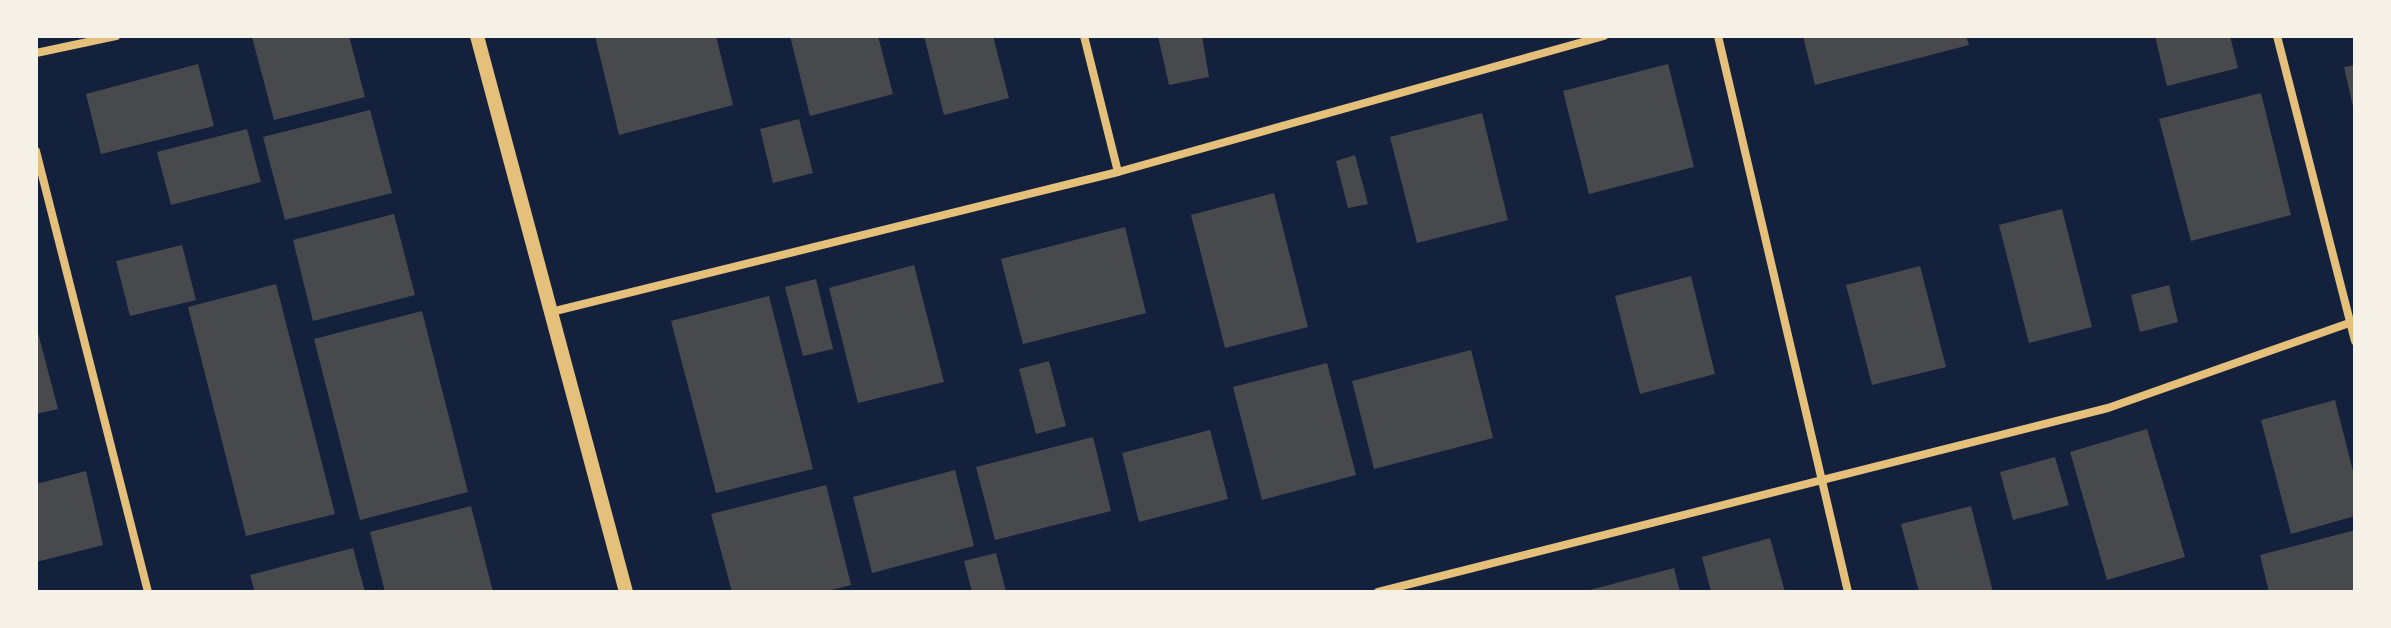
<svg xmlns="http://www.w3.org/2000/svg" width="2391" height="628" font-family="Mulish,sans-serif">
<style>
.building{fill:#48494c}
.lines{fill:none;stroke-linecap:round;stroke-linejoin:round}
.minor{stroke:#e5c07b;stroke-width:8}
.tertiary{stroke:#e5c07b;stroke-width:14}
</style>
<rect width="100%" height="100%" fill="#14213d"/>
<g class="building">
<path d="M 257,36 L 349,36 L 365,97 L 274,120 L 252,37 Z"/>
<path d="M 595,36 L 716,36 L 733,105 L 619,135 Z"/>
<path d="M 790,36 L 878,36 L 893,94 L 810,116 Z"/>
<path d="M 924,36 L 993,36 L 1009,98 L 944,115 Z"/>
<path d="M 1158,36 L 1202,36 L 1209,77 L 1169,85 Z"/>
<path d="M 1803,36 L 1966,36 L 1969,45 L 1815,85 Z"/>
<path d="M 2155,36 L 2230,36 L 2238,68 L 2167,86 Z"/>
<path d="M 198,64 L 214,126 L 101,154 L 86,94 Z"/>
<path d="M 1668,64 L 1694,167 L 1589,194 L 1563,91 Z"/>
<path d="M 2355,65 L 2355,111 L 2354,111 L 2344,67 Z"/>
<path d="M 2261,93 L 2291,215 L 2191,241 L 2159,119 Z"/>
<path d="M 370,110 L 392,193 L 285,220 L 263,137 Z"/>
<path d="M 1482,113 L 1508,220 L 1417,243 L 1390,137 Z"/>
<path d="M 799,119 L 813,173 L 773,183 L 760,129 Z"/>
<path d="M 247,129 L 261,182 L 171,205 L 157,152 Z"/>
<path d="M 1355,155 L 1368,204 L 1348,208 L 1336,161 Z"/>
<path d="M 1274,193 L 1308,327 L 1225,348 L 1191,215 Z"/>
<path d="M 2062,209 L 2092,327 L 2029,343 L 1999,225 Z"/>
<path d="M 394,214 L 415,295 L 313,321 L 293,240 Z"/>
<path d="M 1125,227 L 1146,313 L 1023,344 L 1001,259 Z"/>
<path d="M 182,245 L 196,300 L 130,316 L 116,261 Z"/>
<path d="M 914,265 L 944,382 L 858,403 L 829,288 Z"/>
<path d="M 1920,266 L 1946,367 L 1872,385 L 1846,285 Z"/>
<path d="M 1691,276 L 1715,374 L 1640,394 L 1615,296 Z"/>
<path d="M 816,279 L 833,349 L 803,356 L 785,287 Z"/>
<path d="M 276,284 L 335,514 L 246,536 L 188,307 Z"/>
<path d="M 2169,285 L 2178,322 L 2140,332 L 2131,295 Z"/>
<path d="M 769,296 L 813,469 L 716,493 L 671,321 Z"/>
<path d="M 422,311 L 468,492 L 360,520 L 314,339 Z"/>
<path d="M 36,325 L 58,409 L 36,414 Z"/>
<path d="M 1471,350 L 1493,438 L 1374,469 L 1352,381 Z"/>
<path d="M 1049,361 L 1066,426 L 1036,434 L 1019,369 Z"/>
<path d="M 1327,363 L 1356,475 L 1262,500 L 1233,387 Z"/>
<path d="M 2335,400 L 2355,479 L 2355,516 L 2291,534 L 2261,420 Z"/>
<path d="M 2147,429 L 2185,557 L 2107,580 L 2070,452 Z"/>
<path d="M 1210,430 L 1228,499 L 1139,522 L 1122,453 Z"/>
<path d="M 1093,437 L 1111,511 L 995,540 L 976,467 Z"/>
<path d="M 2055,457 L 2069,505 L 2013,520 L 2000,472 Z"/>
<path d="M 955,470 L 974,546 L 872,573 L 853,497 Z"/>
<path d="M 86,471 L 103,545 L 36,562 L 36,484 Z"/>
<path d="M 826,485 L 851,585 L 824,592 L 732,592 L 711,514 Z"/>
<path d="M 471,506 L 493,592 L 385,592 L 370,532 Z"/>
<path d="M 1971,506 L 1993,592 L 1919,592 L 1901,524 Z"/>
<path d="M 2355,530 L 2355,592 L 2269,592 L 2260,555 Z"/>
<path d="M 1770,538 L 1785,592 L 1711,592 L 1702,557 Z"/>
<path d="M 353,548 L 365,592 L 255,592 L 250,575 Z"/>
<path d="M 996,553 L 1006,592 L 972,592 L 964,561 Z"/>
<path d="M 1674,568 L 1680,592 L 1586,592 L 1586,591 Z"/>
</g>
<g class="lines">
<g class="minor">
<path d="M 1084,36 L 1118,172"/>
<path d="M 1718,36 L 1848,592"/>
<path d="M 2277,36 L 2355,341"/>
<path d="M 36,53 L 116,36"/>
<path d="M 36,151 L 148,592"/>
<path d="M 551,312 L 1118,172 L 1604,36"/>
<path d="M 1378,592 L 2108,408 L 2355,321"/>
</g>
<path class="tertiary" d="M 477,36 L 626,592"/>
</g>
<rect width="2391" height="628" fill="none" stroke="#f6f1e7" stroke-width="76"/>
</svg>
